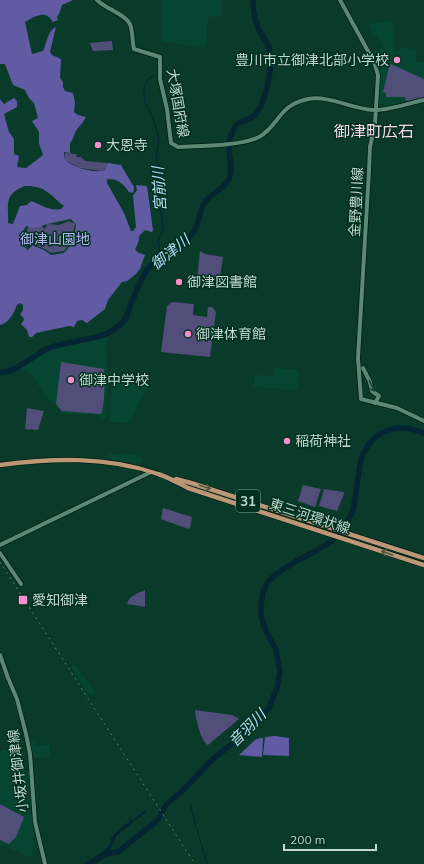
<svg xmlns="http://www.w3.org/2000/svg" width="424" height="864" font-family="Mulish,'Noto Sans JP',sans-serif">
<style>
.built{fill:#064531}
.green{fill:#514f7a}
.forest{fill:#615ba3;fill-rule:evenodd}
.water{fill:#032531}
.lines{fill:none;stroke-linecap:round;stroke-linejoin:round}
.stream{stroke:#032531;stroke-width:1}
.river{stroke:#032531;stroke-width:5.5}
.secondary-casing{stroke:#001f14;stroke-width:5.5}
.primary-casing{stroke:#001f14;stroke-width:6}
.secondary{stroke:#5b8975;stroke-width:4}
.primary{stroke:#bc9776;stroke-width:4.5}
.rail{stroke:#5e8476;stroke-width:1;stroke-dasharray:2 4;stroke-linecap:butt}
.oneway{stroke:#174635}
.oneway2{stroke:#4b5942}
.poi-dot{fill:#f890cb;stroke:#003020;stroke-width:1.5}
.labels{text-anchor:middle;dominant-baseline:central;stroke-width:3;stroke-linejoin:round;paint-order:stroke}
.shield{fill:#003020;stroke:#87a69a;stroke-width:1}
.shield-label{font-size:13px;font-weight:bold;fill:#c1d9ce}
.poi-label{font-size:14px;fill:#c1d9ce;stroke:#003020;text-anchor:start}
.street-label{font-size:14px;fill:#c1d9ce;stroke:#003020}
.park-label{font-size:14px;fill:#b8b6f3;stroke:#003020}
.water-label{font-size:15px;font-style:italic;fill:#b0e0f4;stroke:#003020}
.quarter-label{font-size:16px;fill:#f8d9e9;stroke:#003020}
</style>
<rect width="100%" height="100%" fill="#093a2a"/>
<g class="built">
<path d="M 162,0 L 222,0 L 222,16 L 208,17 L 206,48 L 162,41 Z"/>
<path d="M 392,20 L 396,51 L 400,50 L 400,48 L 406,48 L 417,51 L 416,62 L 424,62 L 424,98 L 384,107 L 384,103 L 378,103 L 379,74 L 376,61 L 372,54 L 383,47 L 376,36 L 373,36 L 369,24 Z"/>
<path d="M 108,337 L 109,338 L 107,345 L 108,390 L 106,417 L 104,419 L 95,414 L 66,414 L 62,413 L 44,394 L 31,374 L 25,371 L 18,370 L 21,366 L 52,349 Z"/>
<path d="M 274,368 L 299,370 L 298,390 L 253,387 L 255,375 L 273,376 Z"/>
<path d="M 128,376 L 150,384 L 139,402 L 130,423 L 110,422 L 109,420 L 109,412 L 112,382 L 116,378 Z"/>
<path d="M 124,453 L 143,457 L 141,464 L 111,459 L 108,455 L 109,454 L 123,455 Z"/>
<path d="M 75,665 L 96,693 L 90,696 L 71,667 Z"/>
<path d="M 36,741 L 37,746 L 49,744 L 50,757 L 32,758 L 30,742 Z"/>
<path d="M 4,749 L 21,757 L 19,767 L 29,773 L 32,817 L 34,832 L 32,858 L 0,844 L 0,752 Z"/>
</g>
<g class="green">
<path d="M 112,41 L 113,50 L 93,51 L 90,43 Z"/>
<path d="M 391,64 L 424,79 L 424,97 L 406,101 L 405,97 L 386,97 L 386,93 L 383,92 L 389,67 Z"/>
<path d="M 65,153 L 76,154 L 77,157 L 81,157 L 85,161 L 108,163 C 108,167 105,169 102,171 L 80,168 L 65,160 L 64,158 Z"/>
<path d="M 69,221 L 75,224 L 70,244 L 64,251 L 51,253 L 45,249 L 32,244 L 25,247 C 23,240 25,233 29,226 L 40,225 L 45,229 L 47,224 L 59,225 Z"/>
<path d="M 200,251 L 205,254 L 223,257 L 219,284 L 203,282 L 203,281 L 197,280 Z"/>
<path d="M 172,302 L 194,304 L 193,315 L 207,317 L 208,307 L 212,307 L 216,312 L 210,357 L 161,352 L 167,306 Z"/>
<path d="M 61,362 L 104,369 C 104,384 106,399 101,414 L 62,411 L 56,404 Z"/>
<path d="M 27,408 L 44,411 L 38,430 L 25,429 Z"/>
<path d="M 303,485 L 321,489 L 315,507 L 298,501 Z"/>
<path d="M 324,489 L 344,492 L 344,494 L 337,511 L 319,506 Z"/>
<path d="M 163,508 L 192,517 L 190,528 L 189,529 L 163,520 L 161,519 Z"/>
<path d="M 145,590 L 145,607 L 127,604 C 129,596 138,593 145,590 Z"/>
<path d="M 195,710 L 232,715 L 239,719 L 208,745 C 201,742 195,717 195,710 Z"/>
<path d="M 0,804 L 24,817 L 16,837 L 9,844 L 0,840 Z"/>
</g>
<g class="forest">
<path d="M 0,0 L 73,0 L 62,5 L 59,14 L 57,17 L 58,20 L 53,22 C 46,9 35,16 25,22 L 32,54 L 43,51 C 47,43 47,31 56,27 L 50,52 L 52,55 L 61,59 L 60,78 L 63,82 L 63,87 L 65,91 L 73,93 L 75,102 L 74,112 L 78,115 L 86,117 C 83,123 79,126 76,131 C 73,136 74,139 70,143 L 70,153 L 64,152 L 64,158 C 70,167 95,174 105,170 L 108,163 L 121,165 L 134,187 L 134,189 L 133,193 L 129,192 C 122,183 119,179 107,179 L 107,183 L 124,213 L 131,231 L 133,231 L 136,227 L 133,196 L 137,190 L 136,186 L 137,185 L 147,186 L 153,230 L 152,232 L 145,230 L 139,236 L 139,240 L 135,250 L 139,253 L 145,255 L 140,269 L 135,275 L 127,281 L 122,282 L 108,300 L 105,309 L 87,323 L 82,320 L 77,321 L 74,327 L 69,326 L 36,333 L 32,337 L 29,337 L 27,330 L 21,324 L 24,320 L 23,317 L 20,315 L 23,310 L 23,305 L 20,303 L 17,305 C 14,313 9,323 0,325 L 0,99 L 4,104 L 14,98 L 17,101 L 17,107 L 4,114 L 9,132 L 14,139 L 14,154 L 19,156 L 17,167 L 26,168 L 43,155 L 39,143 L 39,132 L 32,121 L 38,118 L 34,103 L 29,98 L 25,90 L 13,85 L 5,64 L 0,64 ZM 24,186 C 45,185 49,194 64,206 L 61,209 C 49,211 42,205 31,201 L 27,205 L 20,206 L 13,224 L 8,223 C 9,214 5,200 13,193 C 15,190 21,188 24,186 ZM 71,219 L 76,225 C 74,237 73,244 64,253 L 51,255 L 44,250 L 32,245 L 28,250 L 22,245 L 21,235 L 26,226 L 32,228 L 39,227 L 47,224 Z"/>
<path d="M 275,736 L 289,738 L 289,756 L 263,755 L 265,737 Z"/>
<path d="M 260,738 L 263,738 L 262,757 L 239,755 L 255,740 Z"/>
</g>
<path class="water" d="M 144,811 L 146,812 L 116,836 C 113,847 105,861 93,864 C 90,864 86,864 83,864 C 94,858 103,853 111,843 L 111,838 L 116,832 L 130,821 L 128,818 L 133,820 Z"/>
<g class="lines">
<g class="stream">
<path d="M 155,75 L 148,79 L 144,88 L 144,95 L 145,102 L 153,118 L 159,140 L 156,157 L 161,171 L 159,206 L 162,219 L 163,230 L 158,241 L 160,252 L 156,261"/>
<path d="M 191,806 L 196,827"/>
<path d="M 197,829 L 207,864"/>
</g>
<g class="river">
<path d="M 0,372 C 13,374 34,355 47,349 C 71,338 101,343 121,324 C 127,319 128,313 130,306 C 135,294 140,281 147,270 C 153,260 179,247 189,237 C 201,226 197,214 205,202 C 212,193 224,189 229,179 C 234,167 228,157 229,146 C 229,140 231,134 234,129 C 237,120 244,122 251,118 C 261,112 264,98 267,87 C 270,75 272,59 269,48 C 268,43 264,39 262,35 C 255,24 253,12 253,0"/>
<path d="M 88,864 L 104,854 L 118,852 L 158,820 L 166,805 L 182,791 L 212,760 L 256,724 L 269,708 L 277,688 L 280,672 L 276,650 L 265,629 L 261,616 L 261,606 L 263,592 L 267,583 L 276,574 L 298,560 L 314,552 L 332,541 L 346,524 L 353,511 L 361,459 C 372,431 396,421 424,433"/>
</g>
<g class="secondary-casing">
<g id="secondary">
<path d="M 97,0 C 106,9 125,14 130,24 C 133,32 132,41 134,49 L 160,57 L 160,79 L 167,109 L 171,143 L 178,147 C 197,146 243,146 259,137 C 279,126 278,105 308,99 C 328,95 353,109 373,110 C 387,111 409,103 424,100"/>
<path d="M 340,0 L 374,62 L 378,75 L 375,124 L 370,147 L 369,171 L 358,358 L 361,399 L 397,408 L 424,421"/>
<path d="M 363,368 L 370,382 L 372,391 L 379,396 L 375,403"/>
<path d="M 0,545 L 151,472"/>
<path d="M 0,553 L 21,584"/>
<path d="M 0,655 L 8,678 L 17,699 L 26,734 L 30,754 L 35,822 L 45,864"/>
</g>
</g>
<g class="primary-casing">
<g id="primary">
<path d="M 0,465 C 52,458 107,456 158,474 C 168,477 178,483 188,488 L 424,565"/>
<path d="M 176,479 L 191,483 L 424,558"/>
</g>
</g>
<use href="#secondary" class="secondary"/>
<use href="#primary" class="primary"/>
<path class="rail" d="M 0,562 L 195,864"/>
</g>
<defs><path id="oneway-shaft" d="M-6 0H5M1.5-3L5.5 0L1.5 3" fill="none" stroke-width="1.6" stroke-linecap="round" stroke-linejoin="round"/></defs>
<use class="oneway" href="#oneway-shaft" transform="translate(372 386) rotate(65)"/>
<g class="oneway2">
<use href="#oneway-shaft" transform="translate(205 487) rotate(18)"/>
<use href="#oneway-shaft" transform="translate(387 553) rotate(-161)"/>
</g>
<g class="poi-dot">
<circle cx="397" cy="60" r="4"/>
<circle cx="98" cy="145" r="4"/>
<circle cx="179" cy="282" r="4"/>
<circle cx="188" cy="334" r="4"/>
<circle cx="71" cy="380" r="4"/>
<circle cx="287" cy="441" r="4"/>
<rect x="18" y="595" width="10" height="10" rx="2"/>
</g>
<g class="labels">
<rect class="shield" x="236" y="490" width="24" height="22" rx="3"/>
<g class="shield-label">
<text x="248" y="501">31</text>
</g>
<g class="poi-label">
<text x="389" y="60" text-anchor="end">豊川市立御津北部小学校</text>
<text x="106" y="145">大恩寺</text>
<text x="187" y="282">御津図書館</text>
<text x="196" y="334">御津体育館</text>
<text x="79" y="380">御津中学校</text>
<text x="295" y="441">稲荷神社</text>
<text x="32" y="600">愛知御津</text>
</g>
<g class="street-label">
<text transform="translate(178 103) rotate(80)">大塚国府線</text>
<text transform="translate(356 202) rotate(-87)">金野豊川線</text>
<text transform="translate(310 516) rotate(18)">東三河環状線</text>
<text transform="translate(18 771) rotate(-97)">小坂井御津線</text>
</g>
<g class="park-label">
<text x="55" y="239">御津山園地</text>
</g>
<g class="water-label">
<text transform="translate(159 189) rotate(-94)">宮前川</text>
<text transform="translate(170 252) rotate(-39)">御津川</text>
<text transform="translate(247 728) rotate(-45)">音羽川</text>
</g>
<g class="quarter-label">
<text x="374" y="131">御津町広石</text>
</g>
</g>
<path d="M284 844v6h92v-6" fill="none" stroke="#c1d9ce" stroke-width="2"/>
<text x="290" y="844" font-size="12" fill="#c1d9ce" stroke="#003020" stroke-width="3" paint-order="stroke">200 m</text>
</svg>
